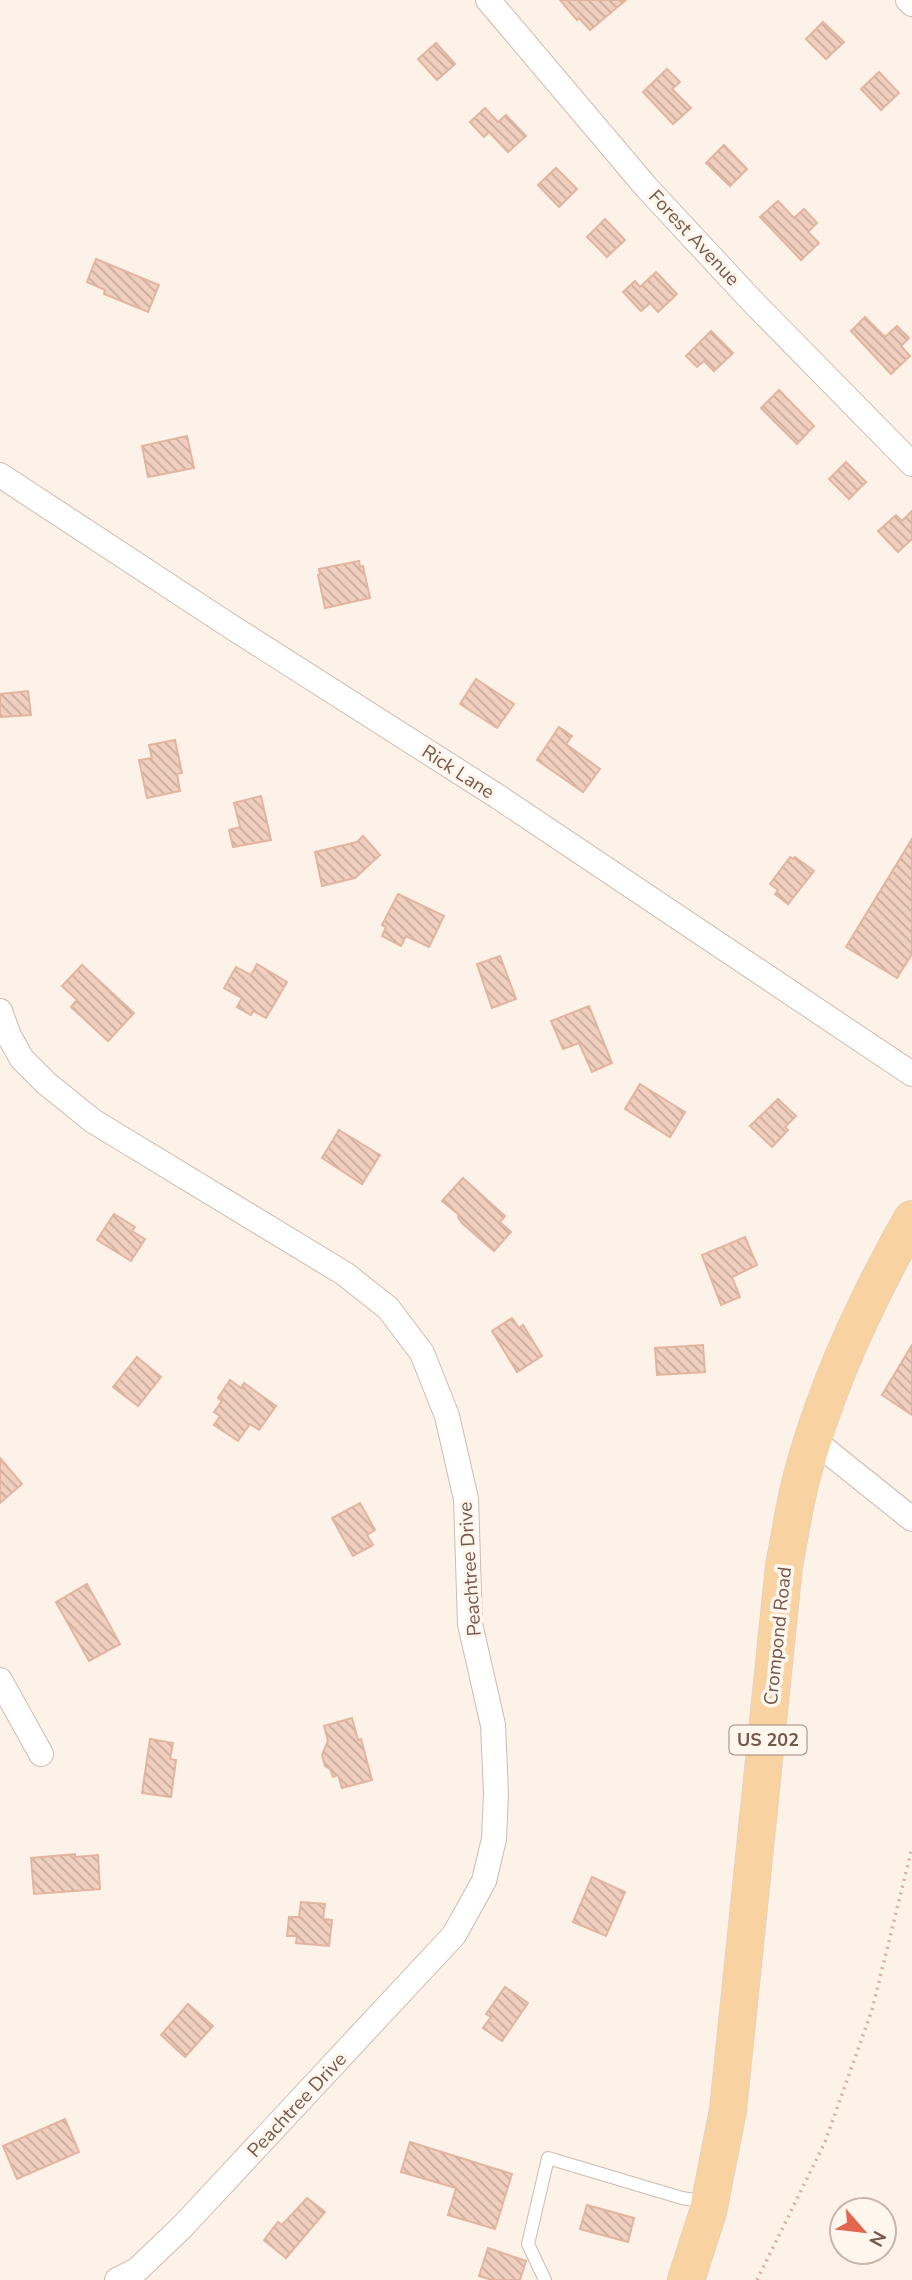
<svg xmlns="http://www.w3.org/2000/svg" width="912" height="2280" font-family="'Nunito Sans',sans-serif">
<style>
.building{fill:url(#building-back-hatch);stroke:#e3b5a0;stroke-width:2}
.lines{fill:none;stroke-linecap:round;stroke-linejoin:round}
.lane-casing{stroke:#cfbbb0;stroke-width:14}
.street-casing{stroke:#cfbbb0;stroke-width:26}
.primary-casing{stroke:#d8d0cd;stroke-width:38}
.path{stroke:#d6b2a2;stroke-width:3.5;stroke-dasharray:2 5;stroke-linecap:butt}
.lane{stroke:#fff;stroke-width:12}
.street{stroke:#fff;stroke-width:24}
.primary{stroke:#f8d2a1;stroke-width:37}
.labels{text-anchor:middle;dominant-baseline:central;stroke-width:7;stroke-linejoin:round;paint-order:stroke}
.shield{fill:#fff6ed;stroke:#9e877c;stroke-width:2}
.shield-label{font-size:18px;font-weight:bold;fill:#75574c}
.street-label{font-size:19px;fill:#75574c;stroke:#fff6ed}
</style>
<defs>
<pattern id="building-back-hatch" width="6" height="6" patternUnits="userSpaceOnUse" patternTransform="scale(1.75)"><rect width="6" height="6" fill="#f1cfbf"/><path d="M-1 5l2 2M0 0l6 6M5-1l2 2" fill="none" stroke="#c8ab9d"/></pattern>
</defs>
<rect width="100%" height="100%" fill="#fcf2e7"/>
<g class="building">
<path d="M 560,0 L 626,0 L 590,30 L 579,18 L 577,20 Z"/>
<path d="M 823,22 L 844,42 L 826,59 L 806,39 Z"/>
<path d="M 436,43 L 455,64 L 437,80 L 418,59 Z"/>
<path d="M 667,69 L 680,82 L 672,89 L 691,108 L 673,124 L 643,92 Z"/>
<path d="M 879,72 L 899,93 L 881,110 L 861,89 Z"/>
<path d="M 485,108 L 498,122 L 506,115 L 526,136 L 508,152 L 489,132 L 484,137 L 470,122 Z"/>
<path d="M 724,145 L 747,169 L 730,186 L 706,163 Z"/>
<path d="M 556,168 L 577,189 L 559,207 L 538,185 Z"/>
<path d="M 778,201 L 794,218 L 804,209 L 817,223 L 808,232 L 819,243 L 801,260 L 760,217 Z"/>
<path d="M 605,219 L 625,240 L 607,257 L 587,237 Z"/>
<path d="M 96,259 L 159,285 L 148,312 L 104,294 L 105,290 L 87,282 Z"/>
<path d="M 656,272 L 677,294 L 658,312 L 650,303 L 641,311 L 623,292 L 635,281 L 640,287 Z"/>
<path d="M 865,317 L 885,337 L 897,326 L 909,338 L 901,346 L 910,356 L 891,374 L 851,331 Z"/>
<path d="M 711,331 L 733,353 L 714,371 L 704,361 L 697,367 L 686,356 Z"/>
<path d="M 779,390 L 814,426 L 797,444 L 761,408 Z"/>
<path d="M 187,436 L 194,468 L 148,477 L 142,446 Z"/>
<path d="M 846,462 L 866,482 L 849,499 L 829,479 Z"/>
<path d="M 912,511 L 912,539 L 898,552 L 878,531 L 896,515 L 902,521 Z"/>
<path d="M 359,561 L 360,567 L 363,566 L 370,598 L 325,608 L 318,575 L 320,574 L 319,569 Z"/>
<path d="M 476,679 L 514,704 L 497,728 L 460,704 Z"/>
<path d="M 28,691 L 31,715 L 0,717 L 0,694 Z"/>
<path d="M 559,727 L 572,736 L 566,744 L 600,769 L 583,792 L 537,760 Z"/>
<path d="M 175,740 L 182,773 L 177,774 L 180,791 L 147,798 L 139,760 L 152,758 L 149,745 Z"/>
<path d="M 261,796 L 271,840 L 233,847 L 229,830 L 240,827 L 234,803 Z"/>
<path d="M 363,836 L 380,855 L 355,878 L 322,886 L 315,852 L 357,842 Z"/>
<path d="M 912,839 L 912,954 L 897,978 L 846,947 Z"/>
<path d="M 790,857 L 793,859 L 795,857 L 814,871 L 788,904 L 775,894 L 778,890 L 770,884 Z"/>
<path d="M 398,894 L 444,916 L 429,947 L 406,936 L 401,946 L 382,936 L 386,927 L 382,925 Z"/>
<path d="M 500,956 L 516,999 L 492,1008 L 477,964 Z"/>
<path d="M 257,964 L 287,982 L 266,1018 L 253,1011 L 251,1015 L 237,1007 L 242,998 L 224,988 L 236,967 L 251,975 Z"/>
<path d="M 82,965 L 134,1013 L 108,1041 L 71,1007 L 77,1000 L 62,986 Z"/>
<path d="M 589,1006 L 612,1063 L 592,1072 L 579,1043 L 563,1049 L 551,1021 Z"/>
<path d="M 640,1084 L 685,1112 L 670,1137 L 625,1109 Z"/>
<path d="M 778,1099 L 796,1116 L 785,1127 L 788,1130 L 772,1147 L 750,1126 Z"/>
<path d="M 339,1130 L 380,1155 L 362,1184 L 322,1158 Z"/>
<path d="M 463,1178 L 505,1216 L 500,1222 L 511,1232 L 494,1251 L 462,1223 L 458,1217 L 459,1215 L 442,1201 Z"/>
<path d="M 114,1214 L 135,1227 L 132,1231 L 145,1239 L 131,1261 L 97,1240 Z"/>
<path d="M 745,1237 L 757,1265 L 732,1277 L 740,1297 L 721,1305 L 702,1255 Z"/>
<path d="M 512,1318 L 519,1328 L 523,1325 L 542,1356 L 517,1372 L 492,1331 Z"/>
<path d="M 703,1345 L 705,1372 L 657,1375 L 655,1348 Z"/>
<path d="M 912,1345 L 912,1415 L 882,1395 Z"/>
<path d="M 137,1357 L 161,1377 L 138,1406 L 113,1387 Z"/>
<path d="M 230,1380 L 241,1388 L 244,1383 L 276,1406 L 259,1430 L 250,1424 L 238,1441 L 214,1425 L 220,1416 L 214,1412 L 222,1401 L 218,1398 Z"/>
<path d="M 0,1458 L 22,1484 L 0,1503 Z"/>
<path d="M 360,1503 L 375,1530 L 367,1535 L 373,1545 L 353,1556 L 332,1518 Z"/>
<path d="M 87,1584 L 120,1644 L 89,1661 L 56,1602 Z"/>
<path d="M 352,1718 L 358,1740 L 361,1739 L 372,1780 L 342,1788 L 338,1775 L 333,1777 L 330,1769 L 325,1766 L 322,1755 L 328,1741 L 324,1726 Z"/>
<path d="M 150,1739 L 173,1743 L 170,1759 L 176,1760 L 171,1797 L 142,1793 Z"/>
<path d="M 75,1854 L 75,1857 L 98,1855 L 100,1889 L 34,1894 L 31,1858 Z"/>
<path d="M 592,1877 L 625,1892 L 606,1936 L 573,1922 Z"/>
<path d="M 301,1902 L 325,1904 L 323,1919 L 332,1920 L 329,1946 L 296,1943 L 297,1936 L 287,1936 L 289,1917 L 299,1917 Z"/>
<path d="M 505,1987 L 528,2003 L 502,2041 L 483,2028 L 491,2017 L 486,2014 Z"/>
<path d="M 188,2004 L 213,2026 L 185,2057 L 161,2035 Z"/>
<path d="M 65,2119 L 79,2152 L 17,2179 L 3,2146 Z"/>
<path d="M 410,2142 L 512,2174 L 495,2229 L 448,2215 L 456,2188 L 401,2172 Z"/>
<path d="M 307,2198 L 325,2212 L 286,2258 L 264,2240 L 278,2222 L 282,2225 Z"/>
<path d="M 587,2205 L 634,2218 L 628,2242 L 580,2229 Z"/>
<path d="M 488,2248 L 526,2261 L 520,2280 L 492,2280 L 479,2276 Z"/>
</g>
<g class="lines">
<g class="lane-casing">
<path id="lane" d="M 545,2280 L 528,2244 L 548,2158 L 682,2198 L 706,2202"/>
</g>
<g class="street-casing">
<g id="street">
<path d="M 488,0 L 647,188 L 752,301 L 912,464"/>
<path d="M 908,0 L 912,4"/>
<path d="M 0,475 L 227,624 L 497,796 L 912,1074"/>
<path d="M 0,1011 L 9,1036 L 22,1059 L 46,1083 L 93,1121 L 345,1274 L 388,1308 L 422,1353 L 447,1416 L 466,1499 L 470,1624 L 493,1725 L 496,1793 L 494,1839 L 484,1881 L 454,1935 L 182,2227 L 137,2270 L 117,2280"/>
<path d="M 812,1439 L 912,1519"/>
<path d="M 0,1680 L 41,1754"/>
</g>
</g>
<g class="primary-casing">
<path id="primary" d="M 686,2280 L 708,2212 L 728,2110 L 784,1566 C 790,1536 794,1505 802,1476 C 826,1385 866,1300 912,1219"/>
</g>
<path class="path" d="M 757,2280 L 825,2142 L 872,2010 L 912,1848"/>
<use href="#lane" class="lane"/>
<use href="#street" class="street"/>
<use href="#primary" class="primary"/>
</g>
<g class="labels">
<rect class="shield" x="729.5" y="1725.5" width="77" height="29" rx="5"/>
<g class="shield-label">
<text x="768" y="1740">US 202</text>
</g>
<g class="street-label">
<text transform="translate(694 238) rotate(47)">Forest Avenue</text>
<text transform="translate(458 772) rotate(33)">Rick Lane</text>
<text transform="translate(470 1569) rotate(-94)">Peachtree Drive</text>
<text transform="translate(778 1636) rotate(-84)">Crompond Road</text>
<text transform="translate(297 2105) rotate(-47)">Peachtree Drive</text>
</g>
</g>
<g transform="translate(863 2231) rotate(118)"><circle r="33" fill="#fff6ed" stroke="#c8b6ad" stroke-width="2"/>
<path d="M0-5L12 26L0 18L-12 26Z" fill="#e26650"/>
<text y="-10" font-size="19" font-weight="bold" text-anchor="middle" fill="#75574c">N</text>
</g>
</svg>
